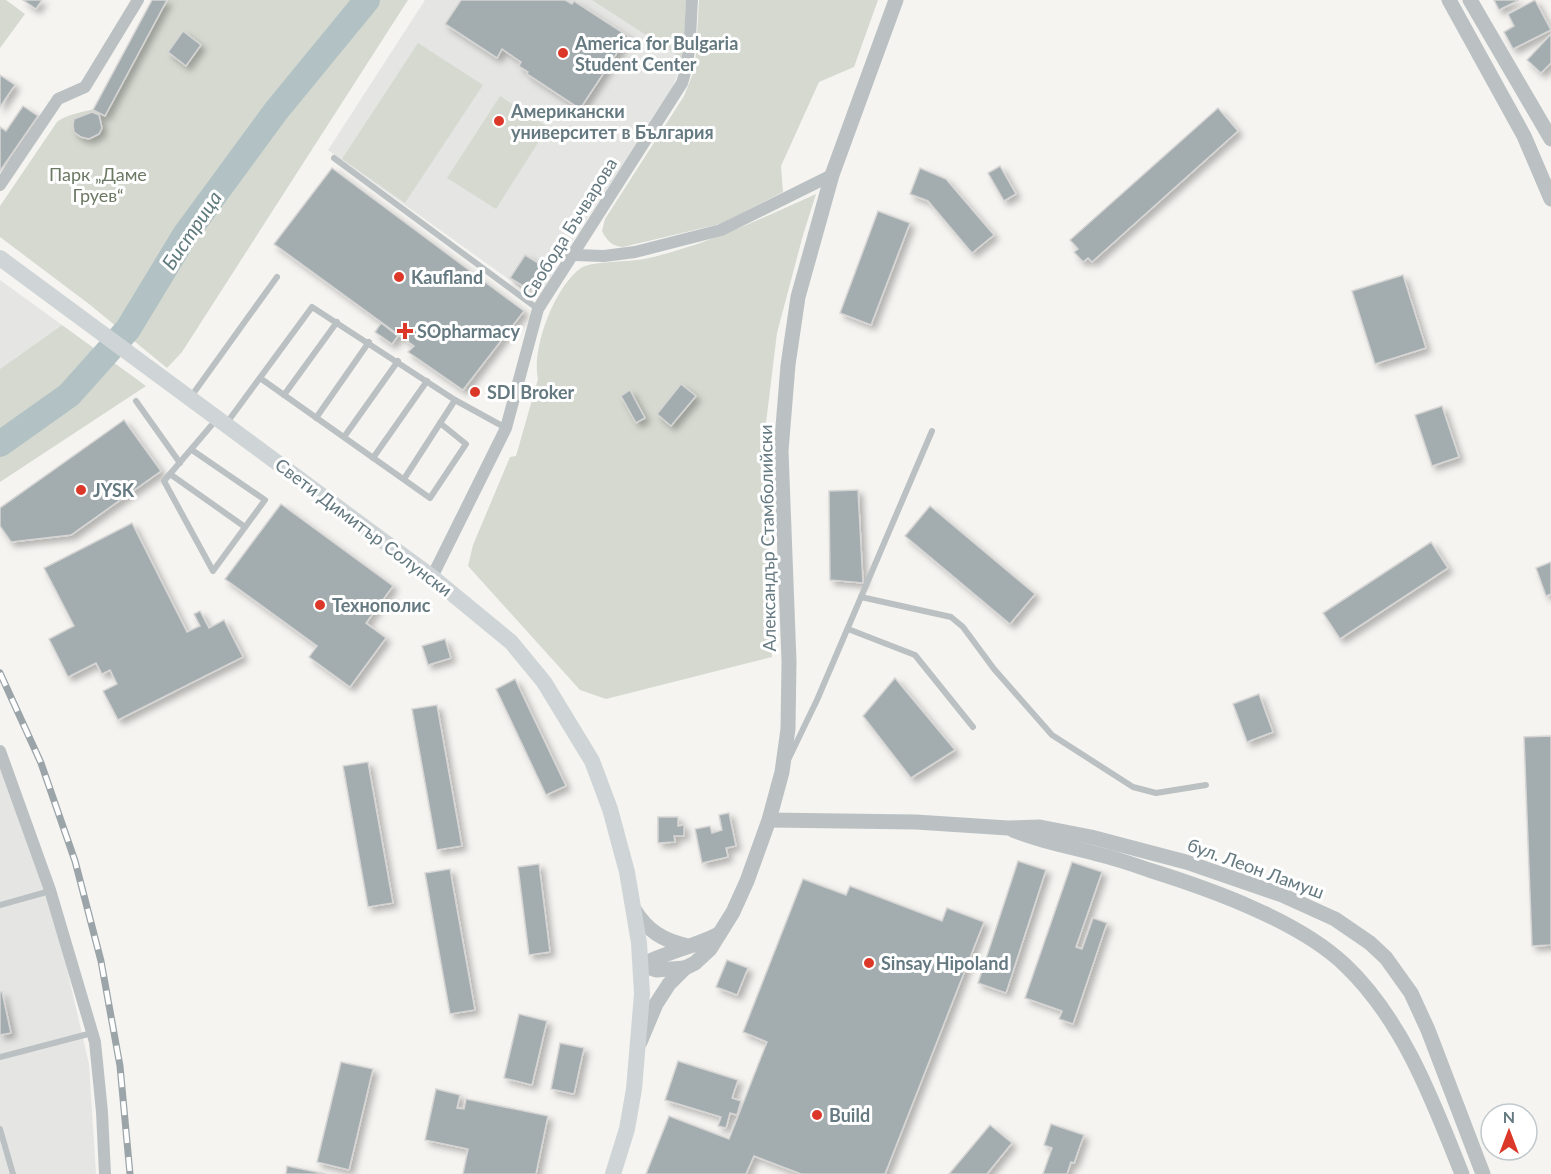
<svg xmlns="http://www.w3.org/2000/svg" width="1551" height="1174" font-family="Lato,sans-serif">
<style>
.built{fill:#e5e6e4}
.green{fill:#d5d9d0}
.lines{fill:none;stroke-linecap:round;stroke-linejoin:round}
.river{stroke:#b2c2c4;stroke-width:26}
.building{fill:#a3adb0;stroke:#d6d5d4;stroke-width:1.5;filter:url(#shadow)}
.service{stroke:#bbc1c3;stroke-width:6}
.minor{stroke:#bbc1c3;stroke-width:12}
.tertiary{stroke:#bbc1c3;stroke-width:15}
.secondary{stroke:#cfd5d7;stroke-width:16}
.rail-casing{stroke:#9ba4a8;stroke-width:7}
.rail{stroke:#fff;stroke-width:4.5;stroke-dasharray:14;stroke-linecap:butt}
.poi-dot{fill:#dc3829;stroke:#fff;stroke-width:2}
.labels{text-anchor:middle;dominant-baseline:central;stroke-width:6;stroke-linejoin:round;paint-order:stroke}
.poi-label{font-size:18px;font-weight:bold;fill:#657981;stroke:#fff;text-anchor:start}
.park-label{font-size:18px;fill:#6b7863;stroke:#fff}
.street-label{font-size:18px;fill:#657981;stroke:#fff}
.water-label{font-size:20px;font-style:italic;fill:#607b7e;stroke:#fff}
</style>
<defs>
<filter id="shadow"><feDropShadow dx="4.5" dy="4.5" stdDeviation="3" flood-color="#0004"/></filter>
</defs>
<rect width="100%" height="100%" fill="#f5f4f1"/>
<g class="built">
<path d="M 425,0 L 686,0 L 683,59 L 671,92 L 535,298 L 328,150 Z"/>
<path d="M 0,280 L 62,325 L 0,369 Z"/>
<path d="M 0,769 L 32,849 L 66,965 L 89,1064 L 96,1174 L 0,1174 Z"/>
</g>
<g class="green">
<path d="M 0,0 L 6,0 L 25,14 L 0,48 Z"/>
<path d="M 168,0 L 408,0 L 182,352 L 167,368 L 89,304 L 0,237 L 0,206 L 57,122 C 65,115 83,112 94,109 L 105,115 Z"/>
<path d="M 592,0 L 686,0 L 683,59 Z"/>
<path d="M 699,0 L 878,0 L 854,67 L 819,82 L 781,166 L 783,192 L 720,224 L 623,247 C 612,246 607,241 602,231 L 605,219 L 684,96 L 695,68 Z"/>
<path d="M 418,43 L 483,85 L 405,203 L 342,159 Z"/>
<path d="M 500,96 L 548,127 L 496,209 L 447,178 Z"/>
<path d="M 816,194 L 803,235 L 777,333 L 766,423 L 772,657 L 606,699 L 580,690 L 468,566 L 473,545 L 510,457 L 516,456 L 538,379 C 531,349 555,286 581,268 C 591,261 630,262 644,259 C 705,246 760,219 816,194 Z"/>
<path d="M 62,325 L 146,386 L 0,482 L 0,369 Z"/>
</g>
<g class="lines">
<path class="river" d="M 0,444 L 69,395 L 128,329 L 185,235 L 276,111 L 367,0"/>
</g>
<g class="building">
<path d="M 23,0 L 42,0 L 36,9 Z"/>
<path d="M 152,0 L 167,0 L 105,116 L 93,110 Z"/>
<path d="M 461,0 L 565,0 L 572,4 L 574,1 L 628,36 L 580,109 L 527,74 L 528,72 L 519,66 L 521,62 L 502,49 L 497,58 L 445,24 Z"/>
<path d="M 1494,0 L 1519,0 L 1499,10 Z"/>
<path d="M 1535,0 L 1551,30 L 1513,49 L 1504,32 L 1514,26 L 1508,14 Z"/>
<path d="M 183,31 L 201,45 L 186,66 L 168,52 Z"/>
<path d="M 1551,34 L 1551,63 L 1541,73 L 1527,60 Z"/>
<path d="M 0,75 L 15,85 L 0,107 Z"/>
<path d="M 23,106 L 38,116 L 0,171 L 0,127 L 6,131 Z"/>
<path d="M 1218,108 L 1238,131 L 1092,262 L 1088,258 L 1083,262 L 1074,252 L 1078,249 L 1070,240 Z"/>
<path d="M 92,112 L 99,115 L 102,128 L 99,134 L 89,139 L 81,137 L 74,132 L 73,125 L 74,119 Z"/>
<path d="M 1000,166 L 1016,194 L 1004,201 L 988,173 Z"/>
<path d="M 332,168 L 524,311 L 463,390 L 408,352 L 414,346 L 274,244 Z"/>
<path d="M 920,168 L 946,179 L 994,235 L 972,253 L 928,201 L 910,194 Z"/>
<path d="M 878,211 L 910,223 L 871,325 L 840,313 Z"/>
<path d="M 525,255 L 545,267 L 531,291 L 510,278 Z"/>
<path d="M 1403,275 L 1426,348 L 1375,364 L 1352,291 Z"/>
<path d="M 381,323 L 398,336 L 392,344 L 375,332 Z"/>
<path d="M 681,384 L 696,396 L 671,426 L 657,414 Z"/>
<path d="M 630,390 L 645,418 L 636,423 L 621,396 Z"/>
<path d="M 1442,406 L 1459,457 L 1432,466 L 1415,415 Z"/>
<path d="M 124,420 L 161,471 L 71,535 L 11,542 L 0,526 L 0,508 Z"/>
<path d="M 858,490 L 863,583 L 830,580 L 829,491 Z"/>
<path d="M 281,504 L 393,586 L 366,623 L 386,638 L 350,687 L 309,657 L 317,646 L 225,579 Z"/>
<path d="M 930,506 L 1035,594 L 1010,624 L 905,536 Z"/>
<path d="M 132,523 L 187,632 L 200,626 L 194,614 L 200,611 L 209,628 L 224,620 L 243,657 L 118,720 L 103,691 L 117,684 L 110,670 L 102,674 L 96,663 L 68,677 L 49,639 L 74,626 L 44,568 Z"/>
<path d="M 1431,542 L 1448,568 L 1340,639 L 1323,613 Z"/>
<path d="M 1551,562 L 1551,594 L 1546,596 L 1536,568 Z"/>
<path d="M 445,639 L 451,658 L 428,665 L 422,646 Z"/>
<path d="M 895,678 L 955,750 L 911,778 L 863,716 Z"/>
<path d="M 515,679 L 566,786 L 546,795 L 496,689 Z"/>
<path d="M 1259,694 L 1273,732 L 1247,742 L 1233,704 Z"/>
<path d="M 437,705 L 462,846 L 437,850 L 412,709 Z"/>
<path d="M 1551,736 L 1551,945 L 1532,946 L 1524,737 Z"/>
<path d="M 368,762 L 393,903 L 368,907 L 343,766 Z"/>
<path d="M 729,813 L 736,846 L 726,848 L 728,857 L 702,863 L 695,829 L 710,826 L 712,833 L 722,830 L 719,815 Z"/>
<path d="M 658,817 L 678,817 L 678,826 L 684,825 L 684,836 L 674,836 L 675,842 L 658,843 Z"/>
<path d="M 1018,861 L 1046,870 L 1006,993 L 978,983 Z"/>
<path d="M 1072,862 L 1102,872 L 1076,947 L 1082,949 L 1093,918 L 1107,923 L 1073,1024 L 1059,1019 L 1062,1011 L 1025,998 Z"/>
<path d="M 539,864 L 550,952 L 529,955 L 518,867 Z"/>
<path d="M 450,869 L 475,1010 L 450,1014 L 425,873 Z"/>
<path d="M 803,879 L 846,895 L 850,886 L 942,921 L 947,908 L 984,922 L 885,1174 L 801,1174 L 754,1156 L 746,1174 L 646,1174 L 669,1116 L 729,1139 L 767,1042 L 743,1032 Z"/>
<path d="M 727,960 L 748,968 L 737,995 L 716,987 Z"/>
<path d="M 0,992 L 2,992 L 11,1033 L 0,1035 Z"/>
<path d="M 519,1014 L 547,1021 L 532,1085 L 504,1078 Z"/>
<path d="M 560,1043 L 584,1048 L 574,1094 L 551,1089 Z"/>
<path d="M 678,1061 L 738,1080 L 732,1098 L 741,1101 L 737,1115 L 730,1113 L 726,1128 L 718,1126 L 721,1117 L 665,1100 Z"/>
<path d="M 341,1062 L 373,1069 L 349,1170 L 317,1162 Z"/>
<path d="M 436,1089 L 460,1095 L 457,1108 L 464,1109 L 466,1099 L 548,1116 L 536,1174 L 463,1174 L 468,1149 L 425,1140 Z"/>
<path d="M 1051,1124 L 1084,1135 L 1074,1163 L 1071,1162 L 1067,1174 L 1043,1174 L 1052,1148 L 1044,1145 Z"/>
<path d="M 990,1125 L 1012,1143 L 987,1174 L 949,1174 Z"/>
<path d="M 287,1166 L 326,1174 L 286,1174 Z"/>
</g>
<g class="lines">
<g class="service">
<path d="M 334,158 L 538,309"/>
<path d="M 260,378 L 430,498 L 466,444 L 440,423"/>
<path d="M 284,395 L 337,322"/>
<path d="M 190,398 L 277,277"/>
<path d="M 136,401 L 180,463"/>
<path d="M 316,418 L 369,342"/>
<path d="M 226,424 L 312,307 L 455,400 L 506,428"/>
<path d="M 344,437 L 398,361"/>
<path d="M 192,450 L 265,500 L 213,571 L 164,481 L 216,420"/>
<path d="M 373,458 L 427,381"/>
<path d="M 170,474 L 245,527"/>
<path d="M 404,479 L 455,400"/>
<path d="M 861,597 L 951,617 L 963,627 L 994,669 L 1052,735 L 1133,787 L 1156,793 L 1206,785"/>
<path d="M 848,629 L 915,655 L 973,727"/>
<path d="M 789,758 L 817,700 L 932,431"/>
<path d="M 0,905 L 50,891"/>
<path d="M 0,1057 L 92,1033"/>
<path d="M 0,1129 L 13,1174"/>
</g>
<g class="minor">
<path d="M 0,185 L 58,99 L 85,87 L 138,0"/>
<path d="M 574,255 L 604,256 L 635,252 L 721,230 L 832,175"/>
<path d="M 432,577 L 506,428 L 538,309 L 682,83 C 691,57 690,28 692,0"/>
<path d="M 0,751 L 50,890 L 95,1042 L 102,1112 L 105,1174"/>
</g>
<g class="tertiary">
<path d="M 1449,0 L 1524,136 L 1551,199"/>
<path d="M 1470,0 L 1551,139"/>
<path d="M 769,820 L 916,822 L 1008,828 L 1040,827 L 1091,837 L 1186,862 L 1282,895 L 1335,919 L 1370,943 L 1386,958 L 1411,993 L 1428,1030 L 1483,1174"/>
<path d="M 1013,830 C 1041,842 1068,846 1097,854 C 1114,858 1132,864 1149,870 C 1210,889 1298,920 1345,965 C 1403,1020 1433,1101 1462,1174"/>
<path d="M 634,909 C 647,931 664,941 688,946"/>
<path d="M 641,965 C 666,952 694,947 719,934"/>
<path d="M 641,965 L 656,970 L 685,968"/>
<path d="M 640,1042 L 656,1004 L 669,984 L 685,968 L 695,963 L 710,949 L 733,912 L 747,881 L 769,820 L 782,772 L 788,729 L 789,661 L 781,451 L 788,365 L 798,297 L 832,175 L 896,0"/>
</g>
<path class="secondary" d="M 0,258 L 432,577 L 511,642 L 544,682 L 592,761 L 610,809 L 627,872 L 639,943 L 642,994 L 634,1089 L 627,1129 L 613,1174"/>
<g class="rail-casing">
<path id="rail" d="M 0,673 L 41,763 L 75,861 L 101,961 L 120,1066 L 130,1174"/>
</g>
<use href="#rail" class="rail"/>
</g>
<g class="poi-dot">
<circle cx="563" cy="53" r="6"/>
<circle cx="499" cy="121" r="6"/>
<circle cx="399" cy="277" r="6"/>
<path d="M402 322h6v6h6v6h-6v6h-6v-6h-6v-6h6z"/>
<circle cx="475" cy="392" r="6"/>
<circle cx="81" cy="490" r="6"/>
<circle cx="320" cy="605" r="6"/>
<circle cx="869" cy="963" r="6"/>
<circle cx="817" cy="1115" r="6"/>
</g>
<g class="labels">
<g class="poi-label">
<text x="575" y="43">America for Bulgaria<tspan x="575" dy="21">Student Center</tspan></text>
<text x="511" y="111">Американски<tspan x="511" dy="21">университет в България</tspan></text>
<text x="411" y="277">Kaufland</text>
<text x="417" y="331">SOpharmacy</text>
<text x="487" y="392">SDI Broker</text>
<text x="93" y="490">JYSK</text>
<text x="332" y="605">Технополис</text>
<text x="881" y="963">Sinsay Hipoland</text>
<text x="829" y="1115">Build</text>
</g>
<g class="park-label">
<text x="98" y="174">Парк „Даме<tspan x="98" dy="21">Груев“</tspan></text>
</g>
<g class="street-label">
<text transform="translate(569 228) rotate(-58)">Свобода Бъчварова</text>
<text transform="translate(364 527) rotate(37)">Свети Димитър Солунски</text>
<text transform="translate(767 538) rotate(-91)">Александър Стамболийски</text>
<text transform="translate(1256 868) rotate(20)">бул. Леон Ламуш</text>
</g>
<g class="water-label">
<text transform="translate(191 230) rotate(-56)">Бистрица</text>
</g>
</g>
<g transform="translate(1509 1132)"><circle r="28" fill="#ffffff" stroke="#c1c9cd" stroke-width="1.5"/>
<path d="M0-4.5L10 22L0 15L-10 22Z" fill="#dc3829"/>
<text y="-9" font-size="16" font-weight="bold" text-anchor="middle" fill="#657981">N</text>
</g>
</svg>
